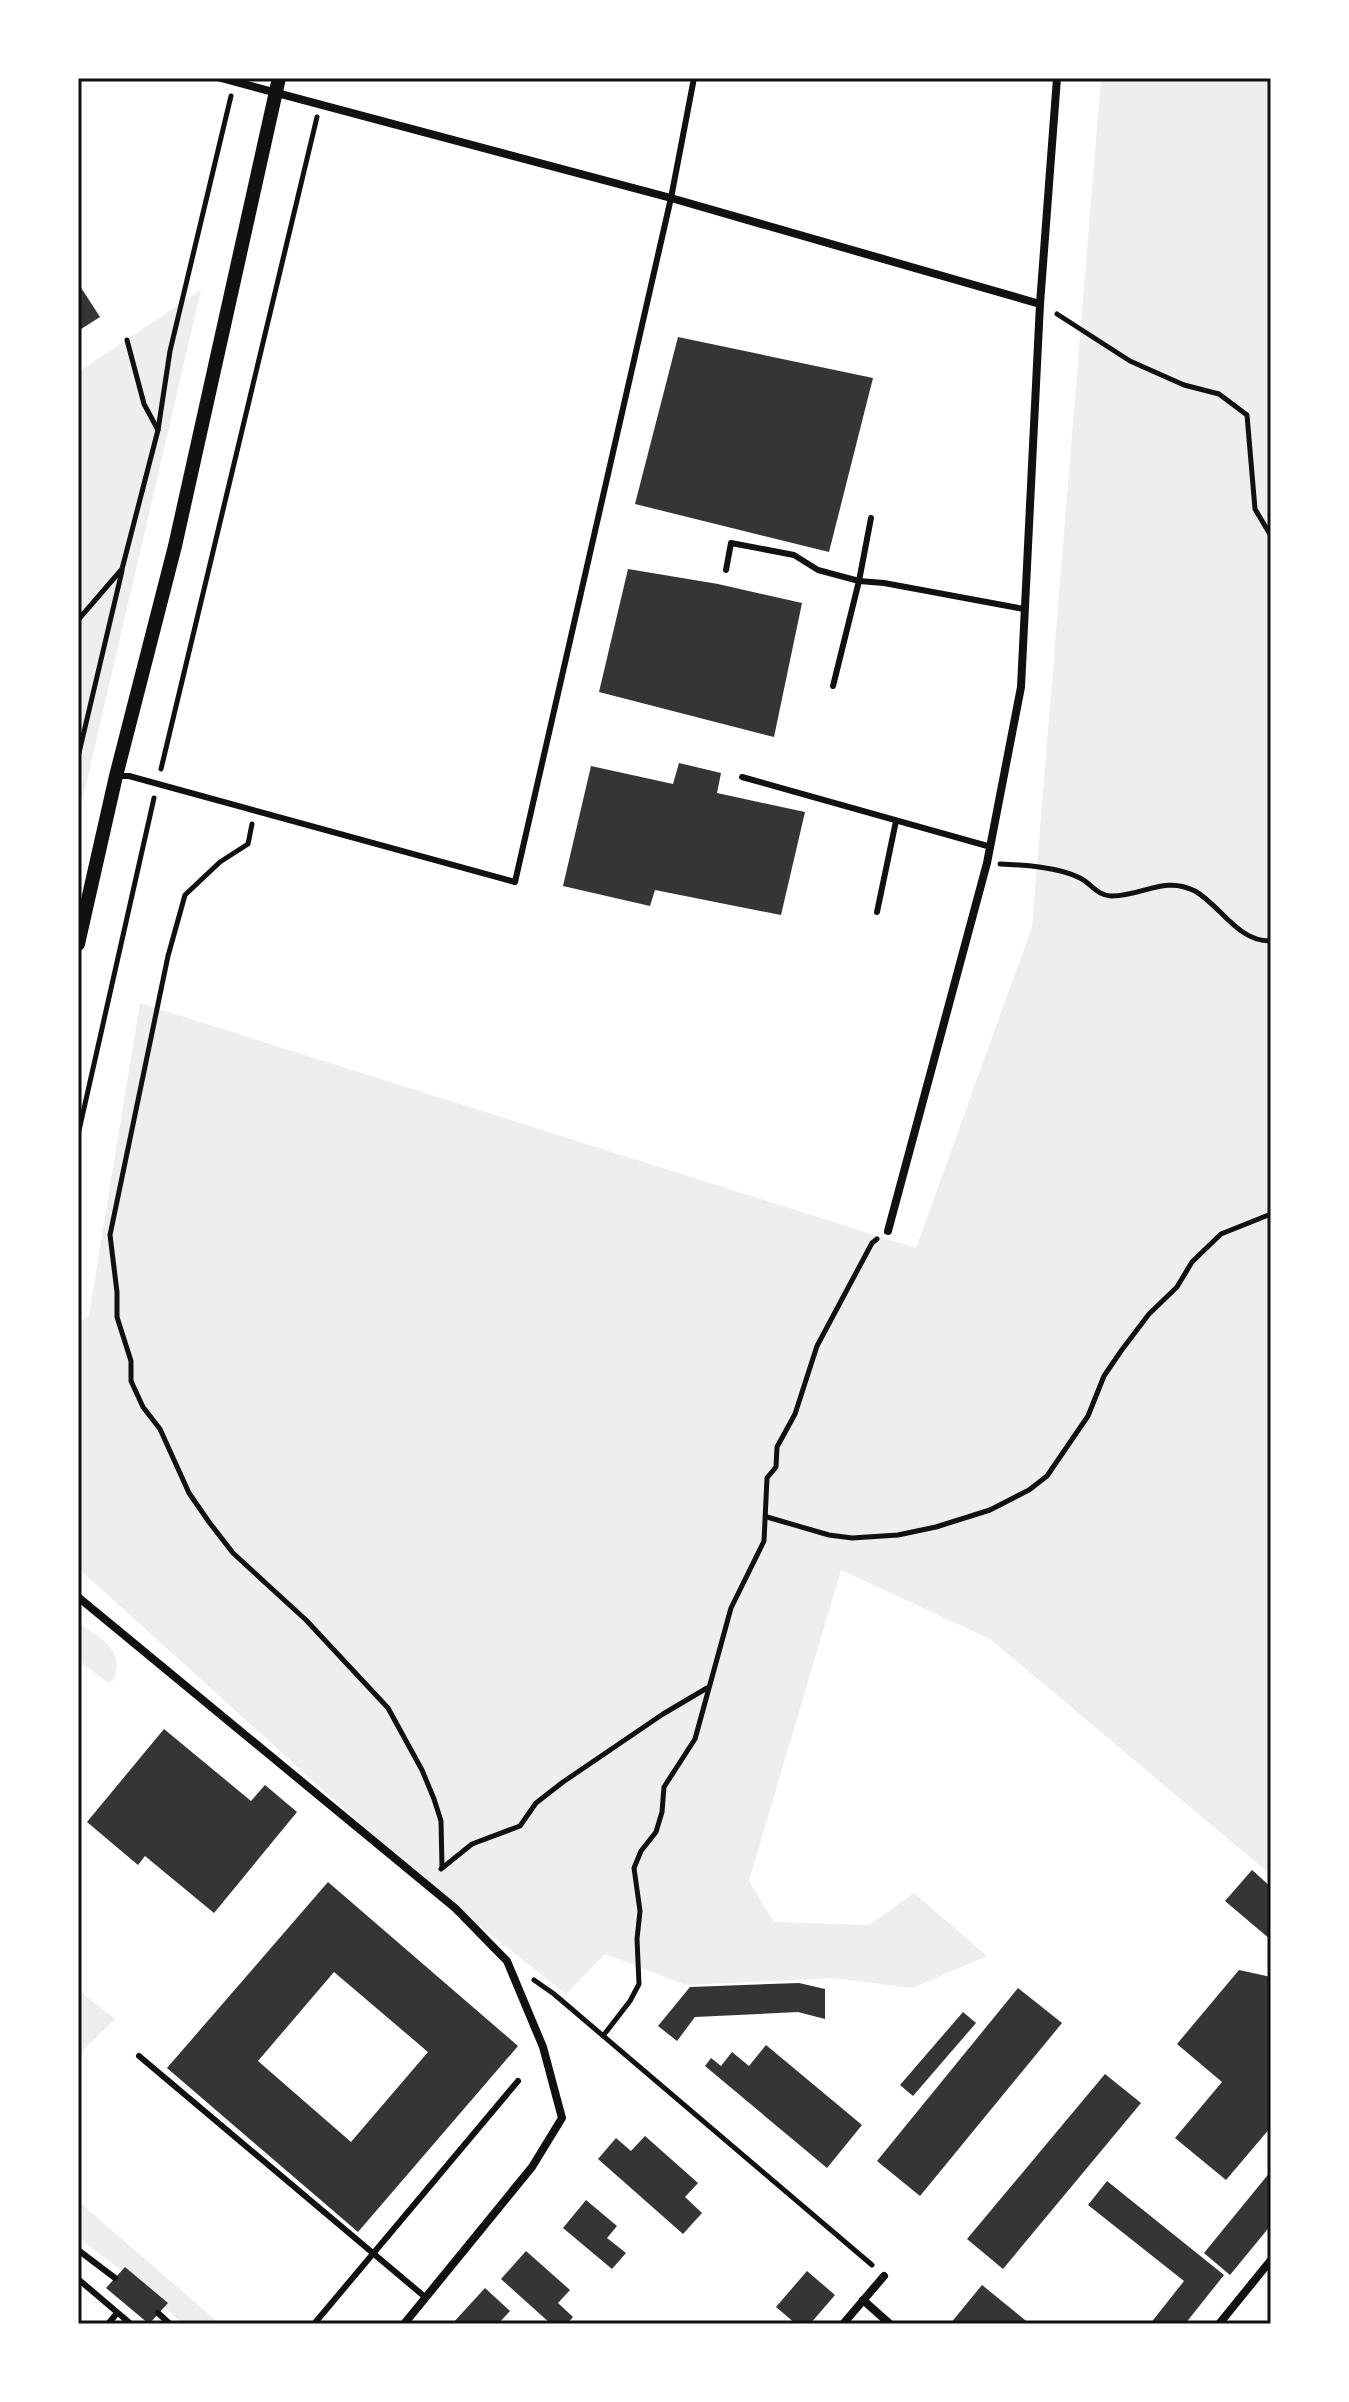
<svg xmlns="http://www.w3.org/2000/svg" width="1349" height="2402" font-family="Barlow,sans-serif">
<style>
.green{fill:#eee}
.building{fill:#353535;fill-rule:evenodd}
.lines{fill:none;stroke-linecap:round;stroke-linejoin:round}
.path{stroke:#111;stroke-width:5}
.service{stroke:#111;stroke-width:6}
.minor{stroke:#111;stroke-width:8}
.tertiary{stroke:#111;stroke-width:14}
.neatline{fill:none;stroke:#111;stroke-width:3}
</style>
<rect width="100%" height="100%" fill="#fff"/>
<g class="green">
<path d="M 1101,78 L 1271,78 L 1271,1875 L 990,1639 L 841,1570 L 749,1881 L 774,1922 L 869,1925 L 914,1893 L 987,1956 L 912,1988 L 834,1978 L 686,1985 L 605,1954 L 566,1994 L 430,1887 L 78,1568 L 78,1324 L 89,1315 L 140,1003 L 916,1248 L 1032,927 Z"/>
<path d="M 201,290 L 78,819 L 78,372 Z"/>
<path d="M 78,1623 C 101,1639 125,1648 114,1680 L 108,1683 L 78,1660 Z"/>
<path d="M 78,1990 L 115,2019 L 78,2055 Z"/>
<path d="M 78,2201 L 220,2324 L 183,2324 L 164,2307 L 167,2303 L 126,2268 L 122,2271 L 78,2237 Z"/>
</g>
<g class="building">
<path d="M 78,283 L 100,317 L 78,331 Z"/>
<path d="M 678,337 L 873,378 L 829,552 L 635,504 Z"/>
<path d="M 628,569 L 718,584 L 802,603 L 774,737 L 599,692 Z"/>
<path d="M 679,763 L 721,773 L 717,793 L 805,812 L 781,915 L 655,890 L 650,906 L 563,886 L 591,766 L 673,784 Z"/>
<path d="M 164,1729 L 251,1801 L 265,1785 L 297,1812 L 214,1913 L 145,1856 L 138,1865 L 87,1822 Z"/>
<path d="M 1252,1870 L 1271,1887 L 1271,1940 L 1225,1901 Z"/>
<path d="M 328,1882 L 518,2046 L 358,2232 L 167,2068 ZM 334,1972 L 428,2052 L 351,2142 L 258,2061 Z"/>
<path d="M 1239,1970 L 1271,1977 L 1271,2127 L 1226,2180 L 1175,2138 L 1222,2082 L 1177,2044 Z"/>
<path d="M 799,1983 L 825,1989 L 825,2019 L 798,2012 L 695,2017 L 677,2041 L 658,2026 L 690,1987 Z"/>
<path d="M 1018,1988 L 1062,2023 L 920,2196 L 877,2161 Z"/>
<path d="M 963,2012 L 976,2023 L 913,2096 L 900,2085 Z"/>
<path d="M 766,2045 L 862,2125 L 827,2168 L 705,2066 L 711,2058 L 721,2066 L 732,2052 L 749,2066 Z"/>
<path d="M 1105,2074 L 1141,2103 L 1003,2269 L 967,2239 Z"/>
<path d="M 645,2136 L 698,2183 L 685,2197 L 702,2213 L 683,2234 L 598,2159 L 616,2138 L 631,2151 Z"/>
<path d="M 1271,2171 L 1271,2225 L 1230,2275 L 1204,2253 Z"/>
<path d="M 1107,2181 L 1224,2275 L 1185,2324 L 1150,2324 L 1184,2281 L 1088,2205 Z"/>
<path d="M 586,2200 L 617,2226 L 607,2238 L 626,2253 L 612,2269 L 563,2228 Z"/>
<path d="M 526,2251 L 570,2290 L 558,2303 L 573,2317 L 567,2324 L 551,2324 L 501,2279 Z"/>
<path d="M 125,2267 L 168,2303 L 149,2324 L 106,2288 Z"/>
<path d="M 807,2271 L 835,2295 L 810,2324 L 796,2324 L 776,2307 Z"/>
<path d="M 982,2285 L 1030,2324 L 950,2324 Z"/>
<path d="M 485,2288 L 510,2311 L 498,2324 L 452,2324 Z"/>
</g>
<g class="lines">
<g class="path">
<path d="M 1057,314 L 1130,361 L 1184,385 L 1219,394 L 1247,415 L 1255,509 L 1271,536"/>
<path d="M 158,430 L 170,351 L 231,96"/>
<path d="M 78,620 L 122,569 L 158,430 L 144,404 L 127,340"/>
<path d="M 78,757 L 122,571"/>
<path d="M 161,769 L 317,117"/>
<path d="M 252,824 L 248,844 L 220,862 L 185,895 L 168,956 L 110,1235 L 117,1292 L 117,1317 L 131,1361 L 131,1381 L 143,1407 L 160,1429 L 189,1493 L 209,1522 L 233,1553 L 306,1620 L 388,1708 L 422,1770 L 434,1799 L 441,1821 L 442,1867"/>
<path d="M 1000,864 C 1023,865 1059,867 1080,878 C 1092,884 1096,895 1111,896 C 1141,897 1164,875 1195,891 C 1221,906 1238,942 1271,941"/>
<path d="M 78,1135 L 154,798"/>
<path d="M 767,1517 L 829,1535 L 852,1538 L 898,1535 L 936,1527 L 990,1510 L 1029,1490 L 1047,1476 L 1088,1416 L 1104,1376 L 1121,1351 L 1149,1314 L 1177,1287 L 1192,1262 L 1221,1234 L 1271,1214"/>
<path d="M 441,1869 L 472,1844 L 520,1826 L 536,1803 L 563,1782 L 663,1714 L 707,1688"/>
<path d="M 534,1980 L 554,1994 L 872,2265"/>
<path d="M 603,2036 L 630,2001 L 639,1984 L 637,1939 L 640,1911 L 634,1868 L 641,1851 L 656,1832 L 662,1812 L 664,1787 L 695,1739 L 731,1608 L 764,1541 L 767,1478 L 776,1467 L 777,1447 L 795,1414 L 817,1346 L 872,1243 L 877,1239"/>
</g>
<g class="service">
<path d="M 726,570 L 731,543 L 794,555 L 818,570 L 859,581 L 884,583 L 1024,609"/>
<path d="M 833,686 L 859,581 L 871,518"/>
<path d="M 117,776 L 129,776 L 515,882 L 671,198 L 694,78"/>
<path d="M 742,777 L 991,847"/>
<path d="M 877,912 L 896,821"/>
<path d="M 139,2056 L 425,2297"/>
<path d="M 78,2250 L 115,2278"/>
<path d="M 78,2279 L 131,2324"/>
<path d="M 158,2313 L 170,2324"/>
<path d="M 108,2324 L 117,2313"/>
<path d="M 314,2324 L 518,2081"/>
</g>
<g class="minor">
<path d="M 221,78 L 671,198 L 1040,304"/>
<path d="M 888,1231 L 987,863 L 1021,687 L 1040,304 L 1057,78"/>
<path d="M 78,1597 L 455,1908 L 507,1961 L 543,2047 L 562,2118 L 532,2167 L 404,2324"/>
<path d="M 863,2300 L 890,2324"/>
<path d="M 843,2324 L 884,2276"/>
<path d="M 1219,2324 L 1271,2260"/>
</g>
<path class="tertiary" d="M 78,944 L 116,776 L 175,546 L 279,78"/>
</g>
<rect width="1349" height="2402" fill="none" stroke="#ffffff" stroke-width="160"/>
<rect x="80" y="80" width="1189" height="2242" class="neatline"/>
</svg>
